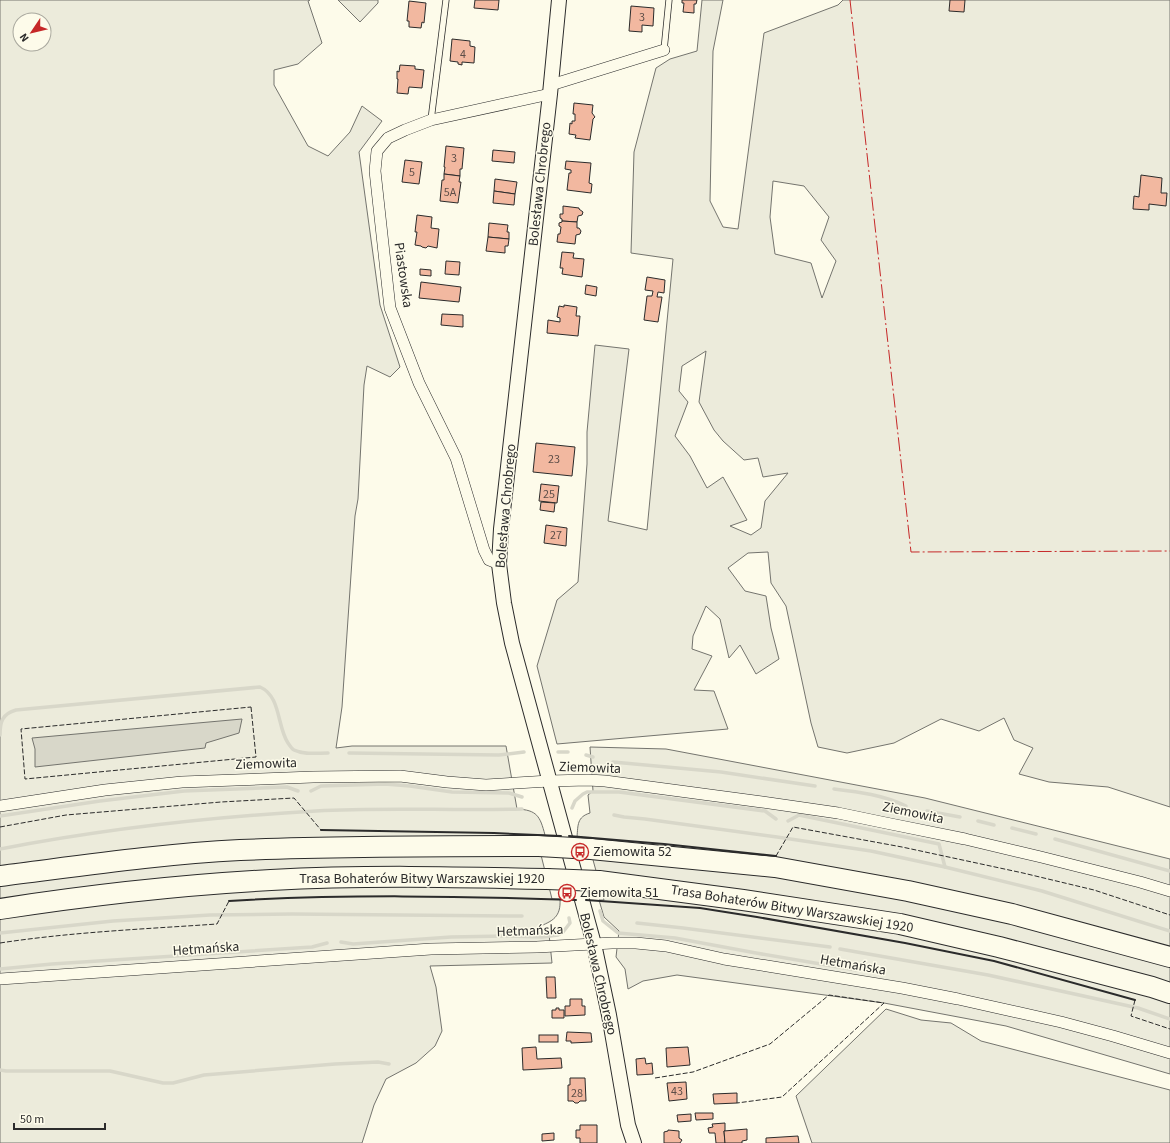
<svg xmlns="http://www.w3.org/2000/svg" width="1170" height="1143" font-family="'Source Sans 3',sans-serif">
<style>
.green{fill:#ecebdb;stroke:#74746e;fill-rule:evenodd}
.water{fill:#d8d7c9;stroke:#74746e}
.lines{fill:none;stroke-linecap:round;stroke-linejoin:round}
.stream{stroke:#d8d7c9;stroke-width:3.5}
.building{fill:#f2b8a0;stroke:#2b2b2b}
.service-casing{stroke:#2b2b2b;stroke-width:7}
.minor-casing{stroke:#2b2b2b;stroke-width:12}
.tertiary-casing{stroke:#2b2b2b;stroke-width:16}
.motorway-casing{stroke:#2b2b2b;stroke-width:22}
.service{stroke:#fdfbea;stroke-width:5.5}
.minor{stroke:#fdfbea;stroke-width:11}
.tertiary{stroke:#fdfbea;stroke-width:14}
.motorway{stroke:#fdfbea;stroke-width:20}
.motorway-bridge-casing{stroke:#2b2b2b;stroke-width:22;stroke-linecap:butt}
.motorway-bridge{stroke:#fdfbea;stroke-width:20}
.fence{stroke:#2b2b2b;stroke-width:1;stroke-dasharray:5 2;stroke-linecap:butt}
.wall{stroke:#2b2b2b;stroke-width:2}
.power{stroke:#c62828;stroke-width:1;stroke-dasharray:14 3 2 3;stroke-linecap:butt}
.labels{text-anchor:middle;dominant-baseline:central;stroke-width:3;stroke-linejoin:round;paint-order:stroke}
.number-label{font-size:12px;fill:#5d4e48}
.street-label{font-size:14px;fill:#2b2b2b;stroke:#fdfbea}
.poi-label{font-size:14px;fill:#2b2b2b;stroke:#fdfbea;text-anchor:start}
</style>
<rect width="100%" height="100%" fill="#fdfbea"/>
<g class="green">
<path d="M 0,0 L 310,0 L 308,1 L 322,43 L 298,64 L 274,70 L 274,85 L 308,146 L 328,156 L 350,132 L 362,106 L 382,121 L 359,152 L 380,305 L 400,367 L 390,377 L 367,366 L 364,385 L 358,499 L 355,516 L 342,707 L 336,748 L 352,746 L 506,746 L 517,809 C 537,810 540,816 545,835 L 536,835 L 552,899 L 560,899 C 561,917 553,921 538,927 L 538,933 L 549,934 L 552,963 L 430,966 L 436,987 L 442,1031 L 435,1046 L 416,1063 L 386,1079 L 374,1105 L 362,1143 L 0,1143 ZM 20,20 L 44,20 L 44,44 L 20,44 Z"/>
<path d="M 338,0 L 378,0 L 378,3 L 360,22 Z"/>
<path d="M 702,0 L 723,0 L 713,51 L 710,201 L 723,227 L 738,229 L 764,33 L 838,5 L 843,0 L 1170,0 L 1170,807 L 1108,787 L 1049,782 L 1019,774 L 1033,748 L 1014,740 L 1004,718 L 979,731 L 941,719 L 894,743 L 847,753 L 818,747 L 811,723 L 786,606 L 771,583 L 768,552 L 748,553 L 728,568 L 745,591 L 766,596 L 771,628 L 779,659 L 756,674 L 740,645 L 729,658 L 720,619 L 706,606 L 693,636 L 692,649 L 712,656 L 694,690 L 714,691 L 728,729 L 557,744 L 537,666 L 557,600 L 578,582 L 587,464 L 587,432 L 595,345 L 629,349 L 608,521 L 647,530 L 673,259 L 631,253 L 634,152 L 656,68 L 670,59 L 697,51 ZM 773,181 L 804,186 L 829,217 L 821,240 L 836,261 L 822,298 L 811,263 L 775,254 L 770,217 ZM 706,351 L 699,402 L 714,430 L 723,441 L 744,460 L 758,458 L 763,477 L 788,473 L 765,501 L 761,528 L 751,535 L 730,526 L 747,520 L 723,477 L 707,488 L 690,456 L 675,436 L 688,402 L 679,391 L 682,366 Z"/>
<path d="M 590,747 L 666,749 L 925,798 L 1170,859 L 1170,1074 L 1006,1026 L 884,1003 L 677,975 L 643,981 L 628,989 L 625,969 L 616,957 L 619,931 L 604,917 L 599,900 L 604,900 L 587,838 L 577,837 C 578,825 577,817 590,813 L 588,795 L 593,791 Z"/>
<path d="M 886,1009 L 921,1020 L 951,1023 L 981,1041 L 1170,1090 L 1170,1143 L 812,1143 L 796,1096 Z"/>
</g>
<path class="water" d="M 242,719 L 239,733 L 206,743 L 205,748 L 35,767 L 35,749 L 32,738 Z"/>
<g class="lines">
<g class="stream">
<path d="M 0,735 C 0,722 2,714 16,710 L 260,687 C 281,696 277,727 288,743 C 290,746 292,749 294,750 C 304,755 317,753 328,753"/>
<path d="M 558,752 L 568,752"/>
<path d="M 349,753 L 499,755 L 524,752"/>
<path d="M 586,755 L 593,757"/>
<path d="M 613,762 L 721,772 L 815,786"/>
<path d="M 834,789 C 860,792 883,795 906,806"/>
<path d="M 311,791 L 321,786 L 385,784 L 410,786 L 452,792 L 509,793 L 522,797"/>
<path d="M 572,808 L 575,801 L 583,794 L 587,792 L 619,792 L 765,811 L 776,819"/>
<path d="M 927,811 L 960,817"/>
<path d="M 614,815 L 624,817 L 645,819 L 777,837 L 871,851 L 945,867 L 1042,891 L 1170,931"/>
<path d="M 0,816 L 100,801 L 184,791 L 287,787 L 298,791"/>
<path d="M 788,821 L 799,815 L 939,844 L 945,867"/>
<path d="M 978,821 L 994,825"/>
<path d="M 1012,828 L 1036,834"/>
<path d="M 1055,839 L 1170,871"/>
<path d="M 0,849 C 104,829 210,817 316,811 C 384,807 453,811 522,809"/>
<path d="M 600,911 L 603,921 L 618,933 L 675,938 L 756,953 L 856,970"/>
<path d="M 637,923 L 683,928 L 830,947"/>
<path d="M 0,933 L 113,921 L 210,915 L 292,914 L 522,916"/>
<path d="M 341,942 L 353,944 L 451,937 L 506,936 L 542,937 L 558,935 L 563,932 L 570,923 L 569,918"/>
<path d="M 840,949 L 988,975 L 1138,1008 L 1170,1019"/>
<path d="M 0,969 L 52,964 L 312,947 L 327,943"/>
<path d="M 0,1070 L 6,1071 L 110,1071 L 163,1083 L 173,1083 L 204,1075 L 335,1064 L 378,1062 L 389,1064"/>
</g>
</g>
<g class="building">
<path d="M 475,0 L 499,0 L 498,10 L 474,8 Z"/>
<path d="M 682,0 L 697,0 L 696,4 L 694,4 L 694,13 L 683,12 L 684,3 L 682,3 Z"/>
<path d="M 950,0 L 965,0 L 964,12 L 949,11 Z"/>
<path d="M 409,1 L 426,3 L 424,23 L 422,22 L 421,28 L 409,27 L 409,21 L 407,21 Z"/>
<path d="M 631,6 L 654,8 L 653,26 L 642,25 L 642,32 L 629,31 Z"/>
<path d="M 452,39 L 470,41 L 470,46 L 475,47 L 474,63 L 462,62 L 462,65 L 458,64 L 458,62 L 450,61 Z"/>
<path d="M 400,65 L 415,66 L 415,69 L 424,70 L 422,88 L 409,87 L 408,94 L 397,93 L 398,79 L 397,79 L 397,71 L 399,72 Z"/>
<path d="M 574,103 L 593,105 L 592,113 L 595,117 L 593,119 L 590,140 L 575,138 L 576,135 L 569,134 L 570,123 L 572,124 L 572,121 L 575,121 L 575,114 L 573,114 Z"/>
<path d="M 446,146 L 464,148 L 462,169 L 460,169 L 460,176 L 444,174 L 445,167 L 444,167 Z"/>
<path d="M 493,150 L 515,152 L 514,163 L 492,161 Z"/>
<path d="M 405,160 L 422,162 L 419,184 L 402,182 Z"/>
<path d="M 566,161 L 591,163 L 589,183 L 592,184 L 591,193 L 567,190 L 569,173 L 571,173 L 571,170 L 565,169 Z"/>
<path d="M 444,174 L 460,176 L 459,182 L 461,182 L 458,203 L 440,201 L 442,180 L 444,180 Z"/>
<path d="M 1141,175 L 1162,178 L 1161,193 L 1167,193 L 1166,206 L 1149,204 L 1149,210 L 1133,209 L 1134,196 L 1139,197 Z"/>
<path d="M 495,179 L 517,182 L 515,194 L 494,191 Z"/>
<path d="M 494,191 L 515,194 L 514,205 L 493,203 Z"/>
<path d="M 563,206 L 579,208 L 579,209 L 583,212 L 582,215 L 578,216 L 577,222 L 562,221 L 562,219 L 560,218 L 560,214 L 563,214 Z"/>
<path d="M 417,215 L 432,217 L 431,228 L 439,229 L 437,248 L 428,246 L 426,248 L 422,247 L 421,246 L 415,245 L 417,232 L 415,232 Z"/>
<path d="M 562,221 L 577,222 L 577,228 L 579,228 L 581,231 L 580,234 L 576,235 L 575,244 L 557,242 L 558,234 L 560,234 L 561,227 L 559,226 L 559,223 L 562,222 Z"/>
<path d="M 489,223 L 508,225 L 507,232 L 509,232 L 509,239 L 488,237 Z"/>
<path d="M 488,237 L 509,239 L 508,246 L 505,246 L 505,253 L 486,251 Z"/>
<path d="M 562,252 L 574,253 L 573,258 L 584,259 L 582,277 L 562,274 L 563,268 L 560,268 Z"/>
<path d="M 446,261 L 460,262 L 459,275 L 445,274 Z"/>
<path d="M 420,269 L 431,270 L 431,276 L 420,275 Z"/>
<path d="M 647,277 L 665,280 L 664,293 L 658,292 L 657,297 L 662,297 L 658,322 L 644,320 L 647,296 L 652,296 L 653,291 L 645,290 Z"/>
<path d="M 421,282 L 461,287 L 459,302 L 419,298 Z"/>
<path d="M 586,285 L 597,287 L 596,296 L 585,294 Z"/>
<path d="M 564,305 L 577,307 L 576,316 L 580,316 L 578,336 L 547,333 L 548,320 L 560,322 L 560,318 L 557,317 L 559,306 L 564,307 Z"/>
<path d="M 442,314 L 463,315 L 463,327 L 441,325 Z"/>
<path d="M 536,443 L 575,447 L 572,476 L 533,472 Z"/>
<path d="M 541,484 L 559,486 L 557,503 L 539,501 Z"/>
<path d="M 541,502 L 555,503 L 554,512 L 540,510 Z"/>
<path d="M 546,525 L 567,528 L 566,546 L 544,543 Z"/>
<path d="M 546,977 L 555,977 L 556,998 L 547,998 Z"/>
<path d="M 570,999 L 582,999 L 582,1006 L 585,1006 L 585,1015 L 565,1016 L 565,1006 L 570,1006 Z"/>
<path d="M 556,1008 L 559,1008 L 559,1010 L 564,1010 L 564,1018 L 552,1018 L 552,1010 L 556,1010 Z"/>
<path d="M 567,1032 L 591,1033 L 592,1042 L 571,1043 L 571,1041 L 566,1041 Z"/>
<rect x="539" y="1035" width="19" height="7"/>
<path d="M 536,1047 L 537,1059 L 561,1058 L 562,1068 L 523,1070 L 522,1048 Z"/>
<path d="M 688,1047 L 690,1065 L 667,1067 L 666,1048 Z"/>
<path d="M 645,1058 L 646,1064 L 652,1063 L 653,1074 L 637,1075 L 636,1059 Z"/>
<path d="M 570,1078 L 585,1078 L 586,1101 L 580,1101 L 578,1103 L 575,1103 L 573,1101 L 568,1101 L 568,1085 L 570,1085 Z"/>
<path d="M 686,1082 L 687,1099 L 669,1101 L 667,1083 Z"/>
<path d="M 737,1093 L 737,1103 L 714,1104 L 713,1094 Z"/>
<path d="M 695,1113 L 713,1113 L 713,1119 L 696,1120 Z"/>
<path d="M 691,1114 L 691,1121 L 678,1122 L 677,1115 Z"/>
<path d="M 725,1123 L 725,1131 L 724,1131 L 725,1143 L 716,1143 L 715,1133 L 709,1133 L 708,1128 L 713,1127 L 712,1124 Z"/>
<path d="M 580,1125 L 597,1125 L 597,1143 L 580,1143 L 580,1138 L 576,1138 L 576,1130 L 580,1130 Z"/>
<path d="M 747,1129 L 747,1140 L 742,1141 L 742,1143 L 725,1143 L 724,1131 Z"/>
<path d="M 668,1130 L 679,1131 L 679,1138 L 682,1140 L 680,1143 L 664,1143 L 664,1132 L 668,1131 Z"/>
<path d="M 554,1133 L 554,1140 L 542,1141 L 542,1134 Z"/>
<path d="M 798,1136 L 799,1143 L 766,1143 L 766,1138 Z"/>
</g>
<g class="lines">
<g class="service-casing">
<g id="service">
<path d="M 664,50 L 669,0"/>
<path d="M 431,120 L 446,0"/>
</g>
</g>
<g class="minor-casing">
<g id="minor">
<path d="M 551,85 L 664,50"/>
<path d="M 499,564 L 489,560 L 484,550 L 456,458 L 419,383 L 390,308 L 375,171 L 377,151 L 388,138 L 405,130 L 431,120 L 550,94"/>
<path d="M 0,806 L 105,790 L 182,782 L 313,777 L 400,776 L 447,782 L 486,785 L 549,781 L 588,780 L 605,781 L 762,802 L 838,813 L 886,823 L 965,839 L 1041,857 L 1140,882 L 1170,891"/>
<path d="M 0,979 L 431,949 L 537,947 L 612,943 L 636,943 L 666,946 L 724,959 L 902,988 L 958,999 L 1061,1022 L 1113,1036 L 1170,1053"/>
</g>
</g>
<g class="tertiary-casing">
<path id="tertiary" d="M 559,0 L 550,94 L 501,529 L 499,564 L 504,603 L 512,643 L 594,944 L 609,1015 L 628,1125 L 634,1143"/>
</g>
<g class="motorway-casing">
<g id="motorway">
<path d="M 591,849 L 775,867 L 908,891 L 1012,914 L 1170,957"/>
<path d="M 0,876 C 80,866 160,854 240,850 C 339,846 439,846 539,846"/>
<path d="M 599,881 L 743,900 L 900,924 L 999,947 L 1152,987 L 1170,993"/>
<path d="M 0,909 C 90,895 180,885 271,880 C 363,875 455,877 547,879"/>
</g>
</g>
<use href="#service" class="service"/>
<use href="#minor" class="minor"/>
<use href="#tertiary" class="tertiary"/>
<use href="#motorway" class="motorway"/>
<g class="motorway-bridge-casing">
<g id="motorway-bridge">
<path d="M 539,846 L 591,849"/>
<path d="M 547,879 L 599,881"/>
</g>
</g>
<use href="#motorway-bridge" class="motorway-bridge"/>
<g class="fence">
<path d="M 251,707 L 256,757 L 25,779 L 21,729 Z"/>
<path d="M 0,827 L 66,815 L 221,802 L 294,798 L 321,830"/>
<path d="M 776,856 L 793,827 L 902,847 L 1023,873 L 1094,890 L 1170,915"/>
<path d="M 0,943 C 72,932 145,929 217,924 L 229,901"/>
<path d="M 1135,1000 L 1131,1016 L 1170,1029"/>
<path d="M 655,1078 L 693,1072 L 770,1044 L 829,995 L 884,1003 L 782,1097 L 737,1103"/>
</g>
<g class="wall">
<path d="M 321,830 L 494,833 L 561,836"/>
<path d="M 569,836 L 664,844 L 776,856"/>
<path d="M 586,900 L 700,908 L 757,917 L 905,943 L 994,961 L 1135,1000"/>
<path d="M 229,901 C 344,894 460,896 576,900"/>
</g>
<path class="power" d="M 850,0 L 911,552 L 1170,551"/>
</g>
<defs>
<g id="bus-ring" transform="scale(0.9)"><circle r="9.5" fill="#fdfbea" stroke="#c62828" stroke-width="1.5"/><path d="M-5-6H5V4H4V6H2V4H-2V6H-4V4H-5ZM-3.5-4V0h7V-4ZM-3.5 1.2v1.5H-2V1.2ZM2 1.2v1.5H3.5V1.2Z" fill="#c62828"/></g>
</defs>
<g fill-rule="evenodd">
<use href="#bus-ring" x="580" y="852"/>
<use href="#bus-ring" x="567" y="893"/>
</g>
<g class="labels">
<g class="number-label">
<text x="642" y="17">3</text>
<text x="463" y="54">4</text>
<text x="454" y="158">3</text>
<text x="412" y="172">5</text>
<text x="450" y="192">5A</text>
<text x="554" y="459">23</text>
<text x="549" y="494">25</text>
<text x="556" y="535">27</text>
<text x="677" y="1091">43</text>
<text x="577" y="1093">28</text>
</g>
<g class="street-label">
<text transform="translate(540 184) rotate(-84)">Bolesława Chrobrego</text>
<text transform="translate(403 275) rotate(82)">Piastowska</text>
<text transform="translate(506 506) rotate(-85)">Bolesława Chrobrego</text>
<text transform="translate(266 764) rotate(-2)">Ziemowita</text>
<text transform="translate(590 768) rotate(2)">Ziemowita</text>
<text transform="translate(913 813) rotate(12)">Ziemowita</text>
<text x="422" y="879">Trasa Bohaterów Bitwy Warszawskiej 1920</text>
<text transform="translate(792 909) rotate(9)">Trasa Bohaterów Bitwy Warszawskiej 1920</text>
<text transform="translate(530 931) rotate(-2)">Hetmańska</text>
<text transform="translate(206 949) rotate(-4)">Hetmańska</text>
<text transform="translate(853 965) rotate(10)">Hetmańska</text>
<text transform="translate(598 974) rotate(77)">Bolesława Chrobrego</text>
</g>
<g class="poi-label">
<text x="593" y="852">Ziemowita 52</text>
<text x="580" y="893">Ziemowita 51</text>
</g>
</g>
<g transform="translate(32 32) rotate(235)"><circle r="19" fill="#fdfbea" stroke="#a9a89e"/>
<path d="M0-3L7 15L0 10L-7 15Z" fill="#c62828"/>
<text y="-6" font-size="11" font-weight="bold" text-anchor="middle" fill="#2b2b2b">N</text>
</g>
<path d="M14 1123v6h91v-6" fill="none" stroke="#2b2b2b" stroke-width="2"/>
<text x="20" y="1123" font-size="12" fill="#2b2b2b" stroke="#fdfbea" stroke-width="3" paint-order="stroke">50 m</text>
</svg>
